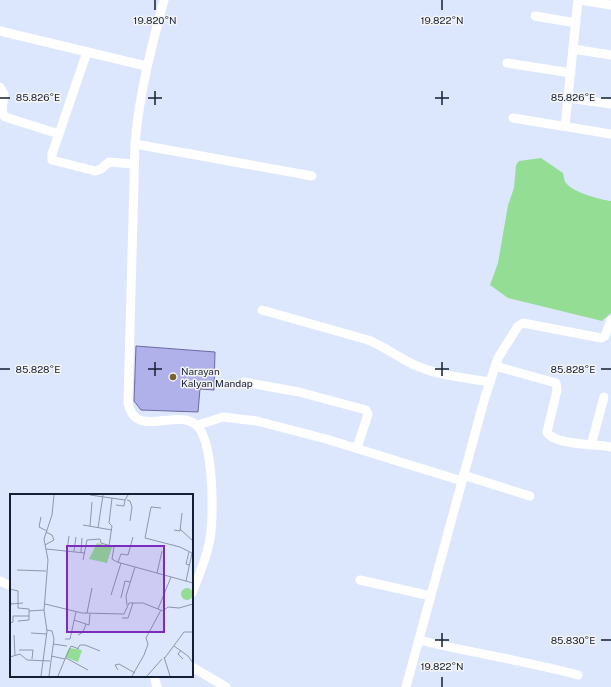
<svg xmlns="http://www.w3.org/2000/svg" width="611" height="687" font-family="'Public Sans',sans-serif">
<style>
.water{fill:#93de94}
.building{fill:#b0b0eb;stroke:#6c6aa0}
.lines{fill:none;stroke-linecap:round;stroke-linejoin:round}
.street{stroke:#fff;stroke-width:9}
.ticks{fill:none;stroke:#151f33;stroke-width:1.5}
.poi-dot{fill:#796232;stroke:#f4f4f4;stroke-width:1.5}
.labels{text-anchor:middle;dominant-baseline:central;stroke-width:3;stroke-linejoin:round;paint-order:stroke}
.poi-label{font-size:10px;fill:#151f33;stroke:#f4f4f4;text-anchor:start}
.inset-road{fill:none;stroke:#8c97ad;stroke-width:1}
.view{fill:#7b2cbf;fill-opacity:0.15;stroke:#7b2cbf;stroke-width:2}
.inset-edge{fill:none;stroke:#151f33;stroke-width:2}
.ticks-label{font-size:10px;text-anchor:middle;fill:#151f33;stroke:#f4f4f4;stroke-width:3;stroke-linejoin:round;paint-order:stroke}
</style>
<rect width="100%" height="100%" fill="#dce7fe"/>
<path class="water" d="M 541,158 L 563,173 C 564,177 564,182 567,184 C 573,192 601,200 611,201 L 611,313 L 602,321 L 508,298 L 490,285 L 498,263 L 508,205 L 514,188 L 516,165 L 519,161 Z"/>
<path class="building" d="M 136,346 L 215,352 L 214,390 L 200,389 L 198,412 L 141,410 L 134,401 Z"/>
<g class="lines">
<g class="street">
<path d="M 164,0 C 151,48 139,95 135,144 L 128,403 C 135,439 175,409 195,424 C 214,437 214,516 210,539 C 207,557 199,575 192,593"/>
<path d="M 580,0 L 611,5"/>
<path d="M 535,16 L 576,23"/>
<path d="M 0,31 L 146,66"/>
<path d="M 573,49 L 611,55"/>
<path d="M 87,52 L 52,154 L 52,160 L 95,171 L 101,169 L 109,162 L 134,164"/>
<path d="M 507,63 L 571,73"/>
<path d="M 0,87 L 4,94 L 2,111 L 5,117 L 59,134"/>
<path d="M 568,98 L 611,104"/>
<path d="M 513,118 L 611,134"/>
<path d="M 565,126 L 578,0"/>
<path d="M 135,144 L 312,176"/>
<path d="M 262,310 L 368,340 C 386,347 400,359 417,366 C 440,376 466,378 490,382"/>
<path d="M 495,366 L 556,383 L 557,390 L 547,432 C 553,445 596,444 611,447"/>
<path d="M 244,382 L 299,392 L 366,410 L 368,414 L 357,448"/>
<path d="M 198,425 L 223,417 L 257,421 L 326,439 L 462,481"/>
<path d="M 591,445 L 604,397"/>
<path d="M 463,475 L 530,496"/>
<path d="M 360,580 L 431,596"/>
<path d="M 0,581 L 11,586"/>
<path d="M 419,640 C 472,653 526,661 578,675"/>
<path d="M 192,667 L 226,687"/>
<path d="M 154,676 L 157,687"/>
<path d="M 406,687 L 485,397 L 498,358 L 518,326 L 523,323 L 601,338 L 605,336 L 611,320"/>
</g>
</g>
<path class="ticks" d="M 155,0 L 155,10M 442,0 L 442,10M 155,91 L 155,105M 442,91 L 442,105M 0,98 L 10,98M 148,98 L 162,98M 435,98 L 449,98M 601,98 L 611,98M 155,362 L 155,376M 442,362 L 442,376M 0,369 L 10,369M 148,369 L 162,369M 435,369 L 449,369M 601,369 L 611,369M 442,633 L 442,647M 435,640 L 449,640M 601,640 L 611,640M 442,677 L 442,687"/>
<circle class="poi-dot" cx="173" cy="377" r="4"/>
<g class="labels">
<g class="poi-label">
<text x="181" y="371">Narayan<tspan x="181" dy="12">Kalyan Mandap</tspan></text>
</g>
</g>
<g transform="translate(10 494)">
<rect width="183" height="183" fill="#dce7fe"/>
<path d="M 87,49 L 102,53 L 97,69 L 79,65 ZM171 100a6 6 0 1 1 12 0a6 6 0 1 1-12 0ZM 59,154 L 72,156 L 68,168 L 55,163 Z" fill="#93de94"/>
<path class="inset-road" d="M 80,1 L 115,6 L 118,1M 117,6 L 120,7 L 122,13 L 120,27M 106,11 L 114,12 L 115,6M 151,14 L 141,13 L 135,44 L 170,53 L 182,59 L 176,87M 31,23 L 29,33 L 37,37M 73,31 L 102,36M 80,32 L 82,8M 88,34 L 93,1M 170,35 L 183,47M 164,36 L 170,37 L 172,19M 35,51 L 44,46 L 42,41 L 36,38M 99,52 L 102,32 L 99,29 L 102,4M 36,55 L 75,59M 57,57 L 59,42M 64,57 L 66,43M 71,58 L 72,44M 179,58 L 176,70 L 179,71M 73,66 L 77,46 L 90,45 L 91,49 L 104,53 L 102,65 L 107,68 L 183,89M 108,68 L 111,60 L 118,61 L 123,43M 7,76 L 36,77M 147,79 L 152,57M 0,95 L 8,97 L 8,114 L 19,115 L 19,126 L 8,127M 101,101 L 111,69M 0,104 L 1,110 L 13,109M 111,104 L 115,87 L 120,88M 35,110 L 72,119 L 114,120 L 119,109 L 133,109 L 153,117 L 158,113 L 169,114 L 183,110M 117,111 L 116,102 L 125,73M 148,115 L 161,83M 19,117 L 34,116M 77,119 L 82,94M 112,124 L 118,124 L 123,109M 64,126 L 79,131 L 80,120M 0,129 L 3,128 L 3,122 L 19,122M 37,136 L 42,137 L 44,145 L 39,182M 21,139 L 37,140M 4,141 L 5,161M 68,141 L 73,138 L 76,130M 55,145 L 60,145 L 66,118M 43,150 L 57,152M 164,152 L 178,162 L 183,169M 68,154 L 70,151 L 75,151 L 90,157M 9,156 L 23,156 L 22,165M 171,156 L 168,160 L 173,165M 41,162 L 55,165 L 61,152 L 69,155M 0,163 L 10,160 L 17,166 L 40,167M 154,163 L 160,182M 56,164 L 78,176M 154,165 L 174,138 L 183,138M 108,176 L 105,171 L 109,170 L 125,179M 31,182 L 37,137 L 34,116 L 38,66 L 34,45 L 42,21 L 44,1M 48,182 L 55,165M 122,182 L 134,161 L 138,150 L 136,144 L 151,116M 137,182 L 152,165"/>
<path class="view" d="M 57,52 L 154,52 L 154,138 L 57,138 Z"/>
<rect width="183" height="183" class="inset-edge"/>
</g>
<g class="ticks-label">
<text x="155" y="24">19.820°N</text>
<text x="442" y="24">19.822°N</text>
<text x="573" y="101">85.826°E</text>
<text x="38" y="101">85.826°E</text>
<text x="573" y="373">85.828°E</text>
<text x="38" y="373">85.828°E</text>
<text x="573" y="644">85.830°E</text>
<text x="442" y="670">19.822°N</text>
</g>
</svg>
